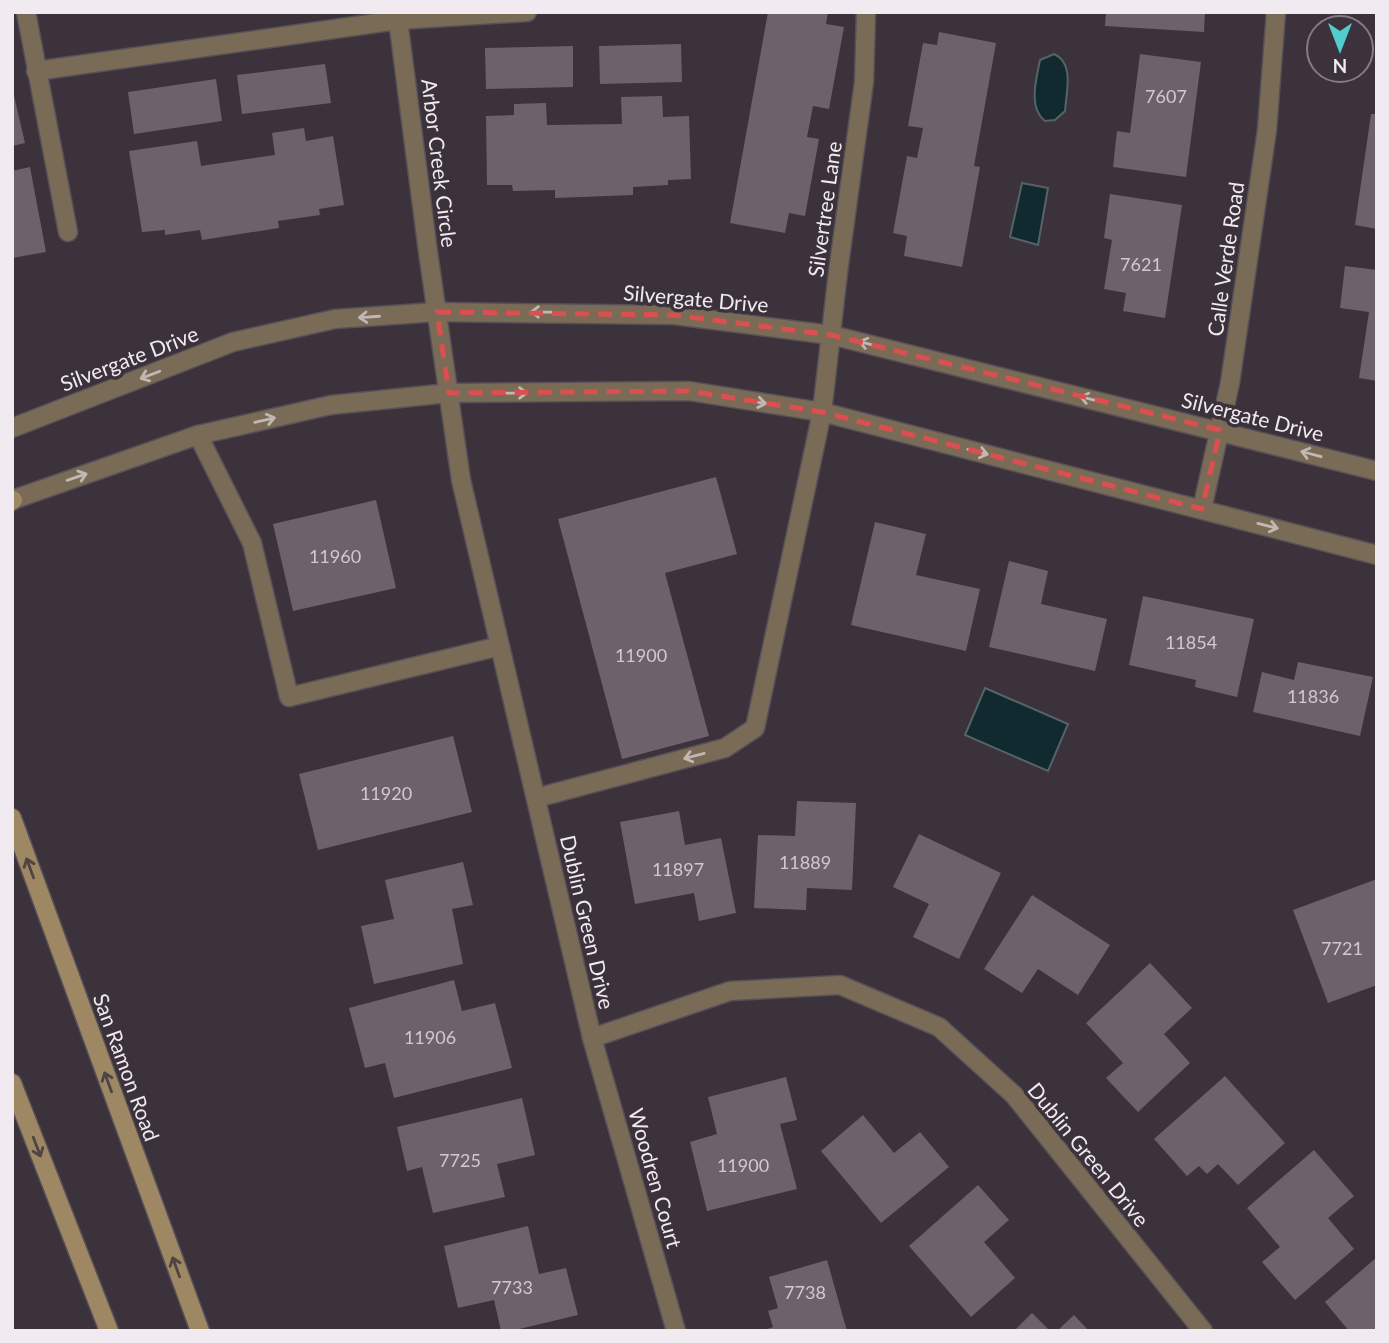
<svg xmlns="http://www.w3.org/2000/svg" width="1389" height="1343" font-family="Lato,sans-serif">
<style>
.water{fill:#102a2f;stroke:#546469;stroke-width:2}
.building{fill:#6d626c}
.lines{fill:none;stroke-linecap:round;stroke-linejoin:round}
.service-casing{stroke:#585058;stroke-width:21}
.minor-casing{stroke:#585058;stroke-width:21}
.tertiary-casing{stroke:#585058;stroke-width:21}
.secondary-casing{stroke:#585058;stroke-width:21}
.service{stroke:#796b55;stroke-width:18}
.minor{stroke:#796b55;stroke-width:18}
.tertiary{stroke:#796b55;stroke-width:18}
.secondary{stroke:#9e8864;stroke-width:18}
.oneway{stroke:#c1b8b3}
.oneway2{stroke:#4f4343}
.marked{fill:none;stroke:#db4f50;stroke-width:5;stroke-dasharray:14 9;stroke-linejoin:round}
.labels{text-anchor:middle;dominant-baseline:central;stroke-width:7;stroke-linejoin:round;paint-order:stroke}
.number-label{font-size:18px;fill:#d0c9d0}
.street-label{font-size:21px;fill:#f1ebf1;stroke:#3b323b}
</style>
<rect width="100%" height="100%" fill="#3b323b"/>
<g class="water">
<path d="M 1054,54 C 1075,63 1066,93 1065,111 L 1055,120 L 1045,121 C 1028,108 1036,80 1040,60 Z"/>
<path d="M 1022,183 L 1048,188 L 1038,245 L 1010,237 Z"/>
<path d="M 985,688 L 1068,724 L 1048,771 L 965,735 Z"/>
</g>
<g class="building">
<path d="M 768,12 L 828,12 L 826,24 L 844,27 L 829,109 L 813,106 L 807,137 L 819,139 L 805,216 L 789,213 L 785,233 L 730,223 Z"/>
<path d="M 1106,12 L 1205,12 L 1204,32 L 1105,26 Z"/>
<path d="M 939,32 L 996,43 L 974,166 L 980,167 L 962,267 L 904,256 L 907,236 L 893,233 L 907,156 L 917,158 L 923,128 L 908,126 L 923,43 L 937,45 Z"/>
<path d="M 681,44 L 682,82 L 600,84 L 599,46 Z"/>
<path d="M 573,46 L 573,87 L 486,89 L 485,48 Z"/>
<path d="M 1140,54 L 1201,62 L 1186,177 L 1113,167 L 1117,131 L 1130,133 Z"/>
<path d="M 325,64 L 331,103 L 242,114 L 237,75 Z"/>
<path d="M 216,79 L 222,121 L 134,134 L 128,92 Z"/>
<path d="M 12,87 L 25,143 L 12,146 Z"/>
<path d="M 662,96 L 663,117 L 689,116 L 691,179 L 668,180 L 668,185 L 633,187 L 633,195 L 555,198 L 555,190 L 513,191 L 512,185 L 487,185 L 486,116 L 514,115 L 514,104 L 546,103 L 547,125 L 622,124 L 621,97 Z"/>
<path d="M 1371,114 L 1377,114 L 1377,229 L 1355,225 Z"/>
<path d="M 304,128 L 306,141 L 333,136 L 344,205 L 319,209 L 320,215 L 278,221 L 279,228 L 202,240 L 200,230 L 165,235 L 165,230 L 142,232 L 129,151 L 197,141 L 201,166 L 275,155 L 272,133 Z"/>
<path d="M 30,167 L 46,252 L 12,258 L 12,171 Z"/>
<path d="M 1110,194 L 1182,205 L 1165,318 L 1123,311 L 1126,293 L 1104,289 L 1112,240 L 1104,238 Z"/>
<path d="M 1345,266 L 1377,270 L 1377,381 L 1359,378 L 1369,312 L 1340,308 Z"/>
<path d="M 716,477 L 737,554 L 665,573 L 709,736 L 622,759 L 558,519 Z"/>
<path d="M 376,500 L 396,588 L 293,611 L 273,524 Z"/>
<path d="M 875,522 L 926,534 L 916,575 L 980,589 L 966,651 L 851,625 Z"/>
<path d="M 1009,561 L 1048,571 L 1041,604 L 1107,619 L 1095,671 L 989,647 Z"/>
<path d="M 1143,596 L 1254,619 L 1237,697 L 1195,687 L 1196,680 L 1129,665 Z"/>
<path d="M 1298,662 L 1373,677 L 1360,736 L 1253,712 L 1262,672 L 1294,680 Z"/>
<path d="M 453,736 L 472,812 L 318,850 L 299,774 Z"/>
<path d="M 797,801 L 856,803 L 852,890 L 807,888 L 806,910 L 754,908 L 758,835 L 795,836 Z"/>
<path d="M 679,811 L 685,845 L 721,838 L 736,913 L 699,921 L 694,893 L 635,904 L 620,822 Z"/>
<path d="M 919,834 L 1001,873 L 959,959 L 913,937 L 929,904 L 893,887 Z"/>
<path d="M 463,862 L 473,905 L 452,909 L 463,964 L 374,984 L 361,926 L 394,919 L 385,880 Z"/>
<path d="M 1377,879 L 1377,985 L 1328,1003 L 1293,910 Z"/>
<path d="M 1032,895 L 1110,945 L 1078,995 L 1038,969 L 1022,993 L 984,969 Z"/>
<path d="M 1150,963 L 1192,1008 L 1164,1034 L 1190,1063 L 1138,1112 L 1106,1078 L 1123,1063 L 1086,1023 Z"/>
<path d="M 454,980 L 462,1011 L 495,1003 L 512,1068 L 394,1098 L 385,1063 L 365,1068 L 349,1008 Z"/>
<path d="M 1225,1076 L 1285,1143 L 1238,1185 L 1218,1164 L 1207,1174 L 1199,1166 L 1187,1176 L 1154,1139 Z"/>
<path d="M 786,1077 L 797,1120 L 780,1124 L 797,1189 L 707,1211 L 690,1142 L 717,1134 L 708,1097 Z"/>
<path d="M 522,1098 L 535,1155 L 497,1164 L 505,1197 L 433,1213 L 422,1167 L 407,1171 L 397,1127 Z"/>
<path d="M 863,1115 L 894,1153 L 920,1132 L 949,1167 L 881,1223 L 821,1151 Z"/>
<path d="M 1314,1150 L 1354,1196 L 1328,1218 L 1354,1249 L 1295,1300 L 1262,1262 L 1280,1247 L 1247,1208 Z"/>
<path d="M 978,1185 L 1009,1220 L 984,1242 L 1015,1278 L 971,1317 L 909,1246 Z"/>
<path d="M 528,1226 L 539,1274 L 566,1268 L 578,1315 L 511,1331 L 501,1331 L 494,1300 L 458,1308 L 444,1246 Z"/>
<path d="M 1377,1257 L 1377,1331 L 1349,1331 L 1325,1302 Z"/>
<path d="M 827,1260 L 847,1331 L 761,1331 L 773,1327 L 768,1311 L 778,1308 L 769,1277 Z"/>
<path d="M 1032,1313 L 1050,1331 L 1014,1331 Z"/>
<path d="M 1074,1315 L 1089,1331 L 1057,1331 Z"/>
</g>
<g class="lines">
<g class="service-casing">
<g id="service">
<path d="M 198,435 L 252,543 L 289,697 L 500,646"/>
<path d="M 536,798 L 725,748 L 755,728 L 822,412"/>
</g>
</g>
<g class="minor-casing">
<g id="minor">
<path d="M 26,12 L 68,232"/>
<path d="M 398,20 L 428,252 L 461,480 L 592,1038 L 730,991 L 840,985 L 939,1027 L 1014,1095 L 1203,1331"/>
<path d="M 36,71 L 398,20 L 527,12"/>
<path d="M 822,412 L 838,272 L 864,82 L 866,12"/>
<path d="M 1202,509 L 1230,383 L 1267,130 L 1276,12"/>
<path d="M 592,1038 L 676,1331"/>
</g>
</g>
<g class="tertiary-casing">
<g id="tertiary">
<path d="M 12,428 L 233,342 L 335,319 L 437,312 L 674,315 L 831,335 L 1377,471"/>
<path d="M 12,500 L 198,435 L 331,405 L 449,393 L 689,391 L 822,412 L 1377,555"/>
</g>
</g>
<g class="secondary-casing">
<g id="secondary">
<path d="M 12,501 L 13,500"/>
<path d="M 12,818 L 200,1331"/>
<path d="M 12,1083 L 109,1331"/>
</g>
</g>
<use href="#service" class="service"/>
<use href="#minor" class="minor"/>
<use href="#tertiary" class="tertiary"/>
<use href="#secondary" class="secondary"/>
</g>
<defs><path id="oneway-shaft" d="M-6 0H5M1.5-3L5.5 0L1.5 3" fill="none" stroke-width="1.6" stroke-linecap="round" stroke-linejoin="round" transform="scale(1.75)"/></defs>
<g class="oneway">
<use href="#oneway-shaft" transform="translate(541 312) rotate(-179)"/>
<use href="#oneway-shaft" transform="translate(369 317) rotate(176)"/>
<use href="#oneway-shaft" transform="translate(869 344) rotate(-166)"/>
<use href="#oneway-shaft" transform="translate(150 375) rotate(159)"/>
<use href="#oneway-shaft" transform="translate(517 393) rotate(-1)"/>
<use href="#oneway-shaft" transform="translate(1090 399) rotate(-166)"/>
<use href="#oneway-shaft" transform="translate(756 402) rotate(9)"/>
<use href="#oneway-shaft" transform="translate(265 420) rotate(-13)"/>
<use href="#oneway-shaft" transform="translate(978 452) rotate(14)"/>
<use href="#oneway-shaft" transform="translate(1311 454) rotate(-165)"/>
<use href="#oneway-shaft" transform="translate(77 477) rotate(-19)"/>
<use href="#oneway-shaft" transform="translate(1268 526) rotate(14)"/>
<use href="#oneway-shaft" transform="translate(694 756) rotate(165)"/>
</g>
<g class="oneway2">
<use href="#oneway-shaft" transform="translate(30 868) rotate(-110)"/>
<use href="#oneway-shaft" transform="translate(108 1082) rotate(-110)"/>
<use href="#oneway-shaft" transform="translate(37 1147) rotate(69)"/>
<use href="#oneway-shaft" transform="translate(176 1267) rotate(-110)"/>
</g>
<path class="marked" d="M 437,312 L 674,315 L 831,335 L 1220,430 L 1202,509 L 822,412 L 689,391 L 449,393 Z"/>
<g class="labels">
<g class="number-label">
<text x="1166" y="96">7607</text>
<text x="1141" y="264">7621</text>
<text x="335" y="556">11960</text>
<text x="1191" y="642">11854</text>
<text x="641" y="655">11900</text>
<text x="1313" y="696">11836</text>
<text x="386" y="793">11920</text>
<text x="805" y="862">11889</text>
<text x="678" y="869">11897</text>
<text x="1342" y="948">7721</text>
<text x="430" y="1037">11906</text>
<text x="460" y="1160">7725</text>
<text x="743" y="1165">11900</text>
<text x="512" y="1287">7733</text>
<text x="805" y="1292">7738</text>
</g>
<g class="street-label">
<text transform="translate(440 163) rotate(83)">Arbor Creek Circle</text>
<text transform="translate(824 209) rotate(-82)">Silvertree Lane</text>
<text transform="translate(1225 259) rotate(-82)">Calle Verde Road</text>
<text transform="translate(696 298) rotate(5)">Silvergate Drive</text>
<text transform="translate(129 358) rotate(-21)">Silvergate Drive</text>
<text transform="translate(1253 416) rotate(14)">Silvergate Drive</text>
<text transform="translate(588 922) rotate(77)">Dublin Green Drive</text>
<text transform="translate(127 1067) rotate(70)">San Ramon Road</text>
<text transform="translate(1089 1154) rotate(51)">Dublin Green Drive</text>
<text transform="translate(656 1178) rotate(74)">Woodren Court</text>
</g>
</g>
<rect width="1389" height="1343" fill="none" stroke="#f1ebf1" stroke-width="28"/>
<g transform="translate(1340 49) rotate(180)"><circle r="33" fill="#3b323b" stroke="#847c84" stroke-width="2"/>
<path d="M0-5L12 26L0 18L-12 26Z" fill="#52cdce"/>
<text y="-10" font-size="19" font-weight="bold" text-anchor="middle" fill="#f1ebf1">N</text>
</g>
</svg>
